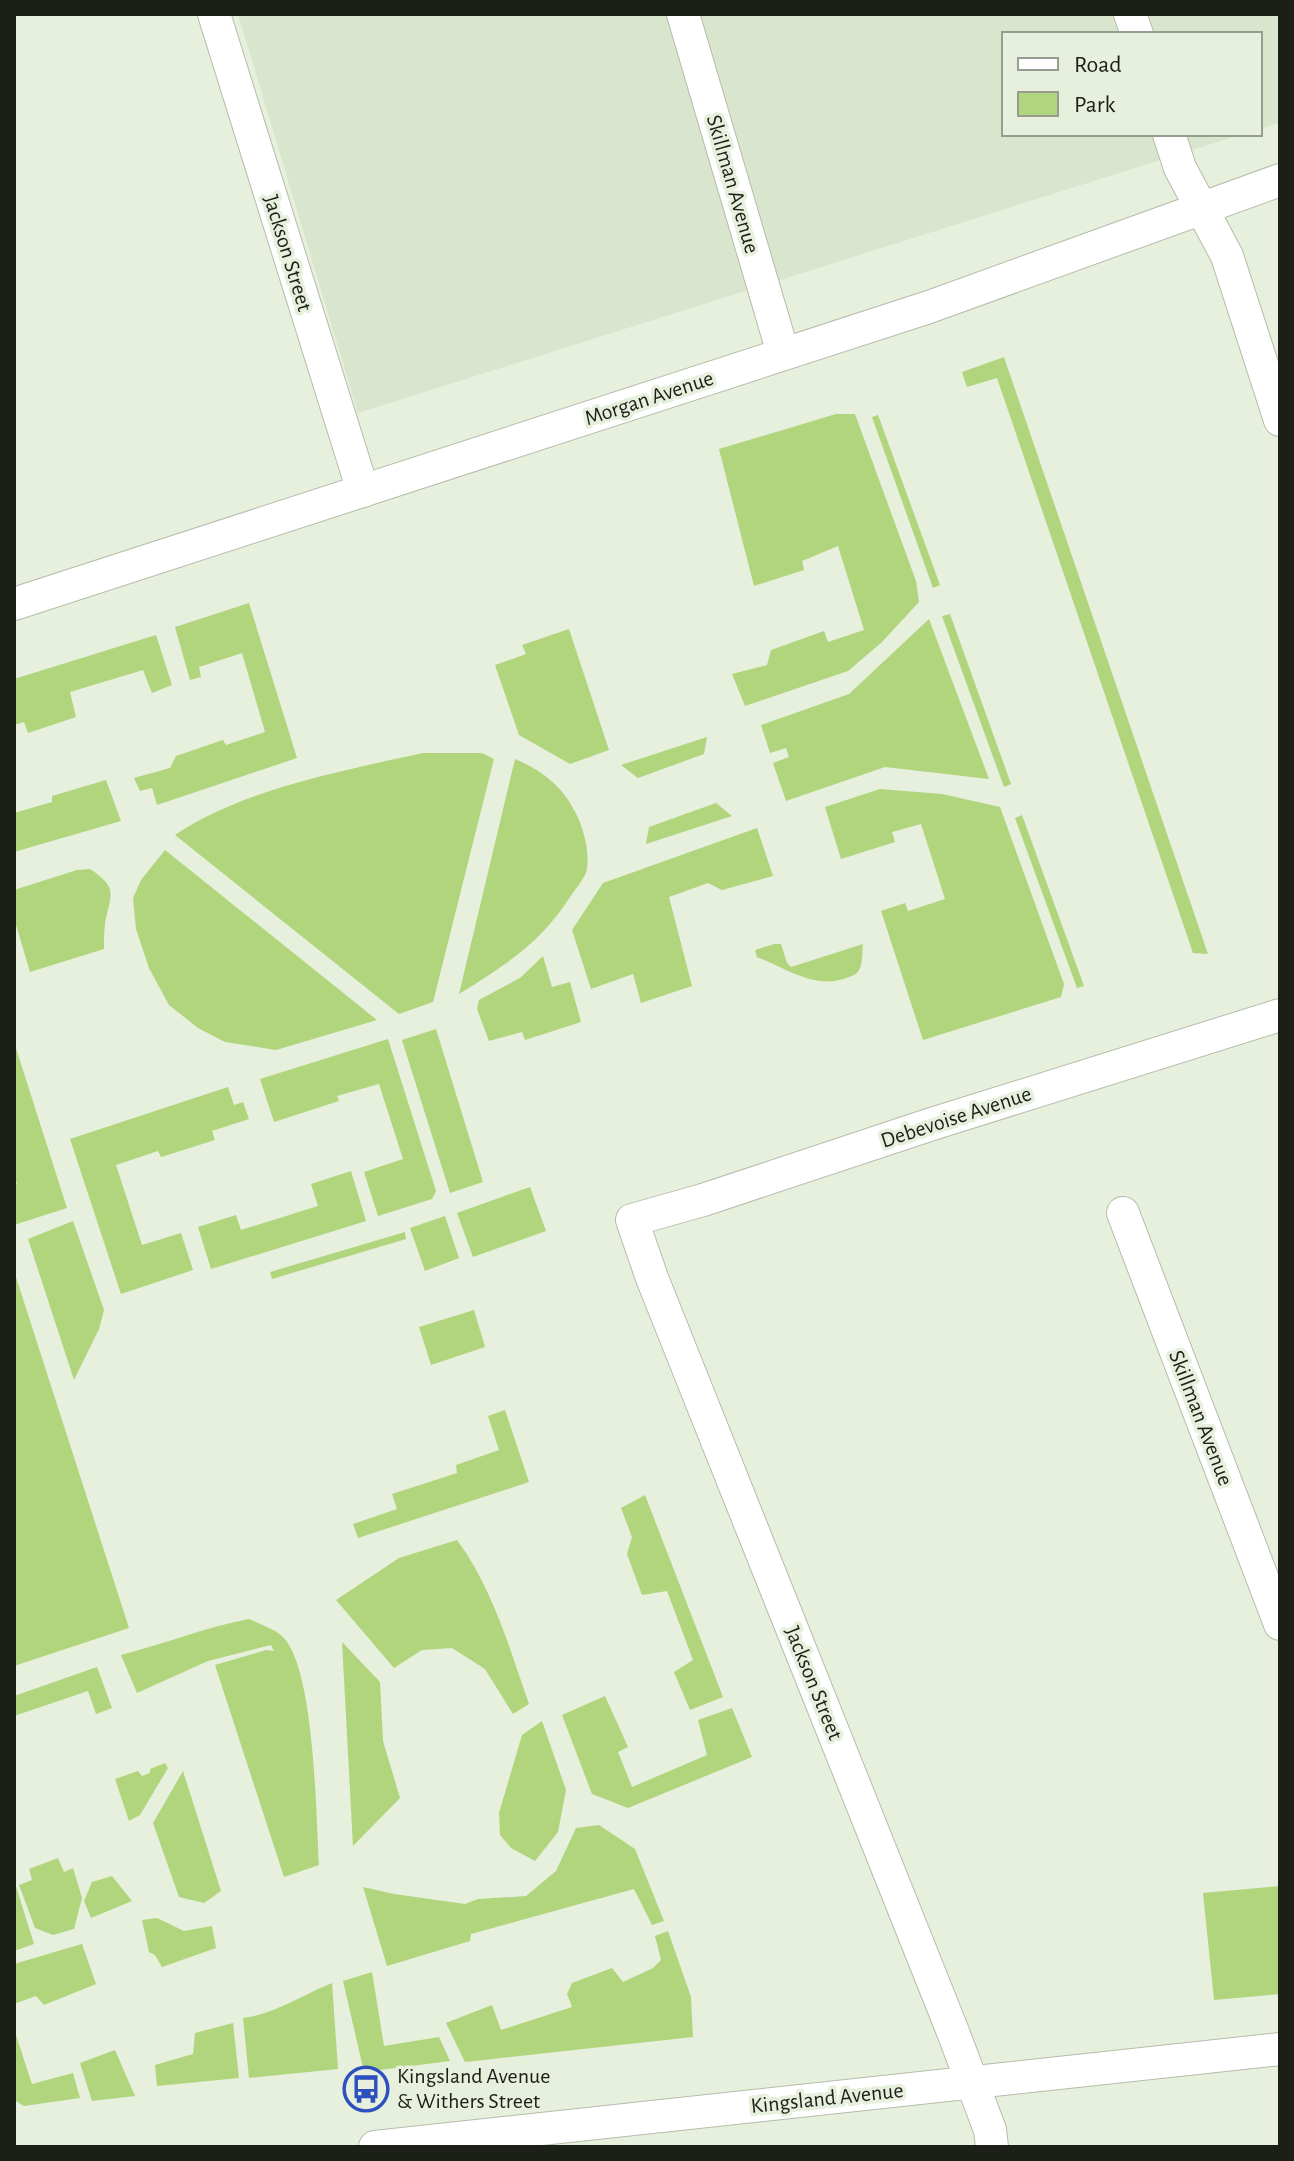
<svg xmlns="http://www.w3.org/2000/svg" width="1294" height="2161" font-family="'Alegreya Sans',sans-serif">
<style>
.built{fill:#dae5cd}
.green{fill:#b1d57d}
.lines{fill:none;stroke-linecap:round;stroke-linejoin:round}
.street-casing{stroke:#b5bcab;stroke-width:34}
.street{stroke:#fff;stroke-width:32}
.labels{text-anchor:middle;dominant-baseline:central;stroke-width:7;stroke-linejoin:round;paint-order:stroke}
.street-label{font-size:22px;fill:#1c1f18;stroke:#e7efdd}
.poi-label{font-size:22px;fill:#1c1f18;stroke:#e7efdd;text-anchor:start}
</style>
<rect width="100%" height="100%" fill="#e7efdd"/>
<path class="built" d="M 238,14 L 1280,14 L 1280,122 L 1260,129 L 1260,34 L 1004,34 L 1004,134 L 1243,134 L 358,413 Z"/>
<g class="green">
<path d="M 1004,357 L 1208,954 L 1193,953 L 997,378 L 967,387 L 962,372 Z"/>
<path d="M 836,414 L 855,414 L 916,581 L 919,602 L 882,642 L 848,671 L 745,706 L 732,674 L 767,665 L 771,650 L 824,631 L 828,642 L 864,630 L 838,546 L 802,561 L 804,570 L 754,586 L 719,449 Z"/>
<path d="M 878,415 L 940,585 L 933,588 L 872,417 Z"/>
<path d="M 249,603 L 297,758 L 157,805 L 152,788 L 140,791 L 134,778 L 170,768 L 176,756 L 223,740 L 226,745 L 265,732 L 242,653 L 199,667 L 201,677 L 190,680 L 175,627 Z"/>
<path d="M 950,614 L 1011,784 L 1004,787 L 942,616 Z"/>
<path d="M 929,619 L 989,779 L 885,767 L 786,801 L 773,763 L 789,757 L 786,748 L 770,753 L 761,725 L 849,694 Z"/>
<path d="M 569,629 L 609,750 L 570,764 L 519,735 L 495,665 L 526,654 L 522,645 Z"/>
<path d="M 156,635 L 172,685 L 152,693 L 143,670 L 70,692 L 76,717 L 28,733 L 24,722 L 14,725 L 14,679 Z"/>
<path d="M 707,737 L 704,754 L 638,778 L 621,765 Z"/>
<path d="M 423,753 L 482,753 L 494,759 L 433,1002 L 399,1014 L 175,835 C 240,790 346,770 423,753 Z"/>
<path d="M 515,759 C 546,772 566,790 579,820 C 585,835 589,852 587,868 C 586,877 577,887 572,894 C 541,943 507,964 459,994 Z"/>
<path d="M 106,780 L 121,821 L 14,852 L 14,813 L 52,802 L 52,796 Z"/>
<path d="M 880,789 L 942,794 L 1000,807 L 1064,984 L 1061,997 L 923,1040 L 881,911 L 905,903 L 908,911 L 945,899 L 921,824 L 892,832 L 895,842 L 841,859 L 825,807 Z"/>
<path d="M 716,803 L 732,816 L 646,844 L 649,827 Z"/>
<path d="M 1022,815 L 1084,986 L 1077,988 L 1015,818 Z"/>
<path d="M 757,828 L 773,876 L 722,890 L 708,883 L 669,897 L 692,986 L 641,1003 L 633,974 L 591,989 L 572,930 L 603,883 Z"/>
<path d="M 165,850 L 377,1020 L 276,1050 L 225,1042 L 198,1028 L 169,1005 L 149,968 L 136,929 L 133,898 L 141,880 Z"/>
<path d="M 90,869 C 120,889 110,895 105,924 C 104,932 104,941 104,949 L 30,972 L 14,918 L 14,890 L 77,870 Z"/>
<path d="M 774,944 L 781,944 L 787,963 L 791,967 L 863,944 C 862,952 863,964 859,970 C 857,974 852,976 849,977 C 816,991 786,968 757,957 L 755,950 Z"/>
<path d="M 543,956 L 552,987 L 570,982 L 581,1022 L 525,1040 L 522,1032 L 489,1041 L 477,1009 L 479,1000 L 520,978 Z"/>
<path d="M 436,1029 L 483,1182 L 450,1193 L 402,1040 Z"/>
<path d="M 388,1039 L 436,1191 L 432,1199 L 378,1216 L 364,1172 L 403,1159 L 379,1084 L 337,1096 L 339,1101 L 274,1122 L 260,1079 Z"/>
<path d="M 14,1042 L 67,1208 L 14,1225 L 14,1185 L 17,1184 L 14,1175 Z"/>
<path d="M 228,1087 L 234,1105 L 243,1102 L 249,1119 L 212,1131 L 215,1140 L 161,1157 L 158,1151 L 116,1165 L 142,1245 L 181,1233 L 193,1270 L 121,1294 L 70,1139 Z"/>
<path d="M 351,1171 L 366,1221 L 211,1269 L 198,1227 L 236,1215 L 241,1230 L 318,1206 L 311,1184 Z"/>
<path d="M 530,1187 L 546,1231 L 473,1257 L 457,1213 Z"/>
<path d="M 445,1216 L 459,1258 L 425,1271 L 410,1228 Z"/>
<path d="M 73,1221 L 104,1310 L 99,1329 L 74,1380 L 28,1239 Z"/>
<path d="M 405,1232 L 406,1239 L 272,1279 L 270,1272 Z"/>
<path d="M 14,1271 L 129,1628 L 14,1666 Z"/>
<path d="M 474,1310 L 485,1347 L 431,1365 L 419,1327 Z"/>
<path d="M 505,1410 L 529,1482 L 358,1538 L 353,1524 L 397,1509 L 392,1494 L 457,1473 L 456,1465 L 499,1450 L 488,1416 Z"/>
<path d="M 645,1495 L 723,1697 L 690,1710 L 674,1672 L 693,1660 L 667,1591 L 642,1595 L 627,1554 L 632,1537 L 621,1508 Z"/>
<path d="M 457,1540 C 493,1589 509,1647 529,1704 L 513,1714 L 485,1669 L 452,1648 L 422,1650 L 394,1668 L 336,1600 L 399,1558 Z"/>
<path d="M 249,1619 C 259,1624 274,1629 282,1636 C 315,1666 316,1818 319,1865 L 284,1877 L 215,1665 L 266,1650 L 274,1651 L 271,1645 L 208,1661 L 137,1693 L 121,1655 C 165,1644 205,1627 249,1619 Z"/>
<path d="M 342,1642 L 380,1682 L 383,1741 L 400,1798 L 353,1846 Z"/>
<path d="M 97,1667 L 112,1708 L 96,1714 L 88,1691 L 14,1716 L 14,1696 Z"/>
<path d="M 605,1696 L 628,1747 L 618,1752 L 632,1787 L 707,1755 L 698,1720 L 732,1708 L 752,1757 L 628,1808 L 592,1794 L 562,1715 Z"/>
<path d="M 542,1721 L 566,1790 L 558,1832 L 535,1861 L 511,1848 L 500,1835 L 499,1813 L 522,1735 Z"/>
<path d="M 165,1763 L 168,1768 L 140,1815 L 129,1821 L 115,1779 L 138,1771 L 142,1776 L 150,1773 L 150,1769 Z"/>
<path d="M 183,1771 L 221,1891 L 204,1903 L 179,1897 L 153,1823 Z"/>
<path d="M 599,1825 L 635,1849 L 664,1921 L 652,1925 L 634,1889 L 471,1934 L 470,1941 L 387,1966 L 363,1887 L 394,1894 L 465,1904 L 478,1899 L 526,1896 L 556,1871 L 576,1828 Z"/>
<path d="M 58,1858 L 64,1872 L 73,1868 L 82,1898 L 74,1929 L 53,1935 L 35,1928 L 19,1885 L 32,1880 L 29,1869 Z"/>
<path d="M 112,1876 L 132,1901 L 91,1918 L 84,1901 L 92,1882 Z"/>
<path d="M 14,1880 L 34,1944 L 14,1951 Z"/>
<path d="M 1280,1886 L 1280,1994 L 1214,2000 L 1203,1893 Z"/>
<path d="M 157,1918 L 184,1931 L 212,1926 L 216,1948 L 162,1967 L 155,1955 L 149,1952 L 142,1920 Z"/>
<path d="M 668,1931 L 691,1997 L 693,2037 L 465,2062 L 446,2023 L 492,2005 L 501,2030 L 572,2007 L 567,1994 L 572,1983 L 612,1968 L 623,1982 L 653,1968 L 661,1960 L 655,1936 Z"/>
<path d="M 82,1944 L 96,1984 L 44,2005 L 36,1996 L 14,2004 L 14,1964 Z"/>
<path d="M 372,1972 L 384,2046 L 439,2037 L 450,2061 L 364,2072 L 343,1981 Z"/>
<path d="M 332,1983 L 338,2069 L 249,2078 L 243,2018 C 275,2014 302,1995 332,1983 Z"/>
<path d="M 233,2023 L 239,2078 L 157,2086 L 155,2065 L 193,2054 L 195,2033 Z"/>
<path d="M 14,2029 L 32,2084 L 73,2073 L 80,2098 L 24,2106 L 14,2100 Z"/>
<path d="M 115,2050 L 135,2096 L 92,2101 L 80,2063 Z"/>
</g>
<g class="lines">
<g class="street-casing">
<g id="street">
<path d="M 214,14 L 363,491"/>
<path d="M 683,14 L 783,353"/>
<path d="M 1130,14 L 1137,34"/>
<path d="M 1169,134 L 1180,168 L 1227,256 L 1280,420"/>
<path d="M 14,604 L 929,307 L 1280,180"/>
<path d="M 1123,1213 L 1280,1624"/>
<path d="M 375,2147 L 1280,2049"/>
<path d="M 992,2147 L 990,2130 L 953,2032 L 652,1278 L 632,1220 L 703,1200 L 932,1124 L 1280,1015"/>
</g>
</g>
<use href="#street" class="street"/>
</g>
<defs>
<g id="bus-ring" transform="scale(2.3)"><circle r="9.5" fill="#e7efdd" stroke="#2d50bf" stroke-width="1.5"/><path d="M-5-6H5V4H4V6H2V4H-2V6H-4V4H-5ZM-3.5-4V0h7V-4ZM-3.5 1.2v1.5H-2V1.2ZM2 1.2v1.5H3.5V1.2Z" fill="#2d50bf"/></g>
</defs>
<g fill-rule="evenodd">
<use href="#bus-ring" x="366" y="2089"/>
</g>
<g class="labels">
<g class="street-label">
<text transform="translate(733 184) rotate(74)">Skillman Avenue</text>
<text transform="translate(288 253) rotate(73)">Jackson Street</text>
<text transform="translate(649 398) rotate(-18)">Morgan Avenue</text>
<text transform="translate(956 1117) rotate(-18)">Debevoise Avenue</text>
<text transform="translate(1201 1418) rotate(69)">Skillman Avenue</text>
<text transform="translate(814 1683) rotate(68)">Jackson Street</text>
<text transform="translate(827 2098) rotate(-6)">Kingsland Avenue</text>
</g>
<g class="poi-label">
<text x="397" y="2076">Kingsland Avenue<tspan x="397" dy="25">&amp; Withers Street</tspan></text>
</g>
</g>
<rect width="1294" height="2161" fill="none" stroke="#1c1f18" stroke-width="32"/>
<rect x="1002" y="32" width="260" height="104" fill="#e7efdd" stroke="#969c8e" stroke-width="2"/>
<rect x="1018" y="58" width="40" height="12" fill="#ffffff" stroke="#969c8e" stroke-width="2"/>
<text x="1074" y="72" font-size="24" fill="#1c1f18">Road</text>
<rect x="1018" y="92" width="40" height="24" fill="#b1d57d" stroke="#969c8e" stroke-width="2"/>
<text x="1074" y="112" font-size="24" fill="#1c1f18">Park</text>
</svg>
